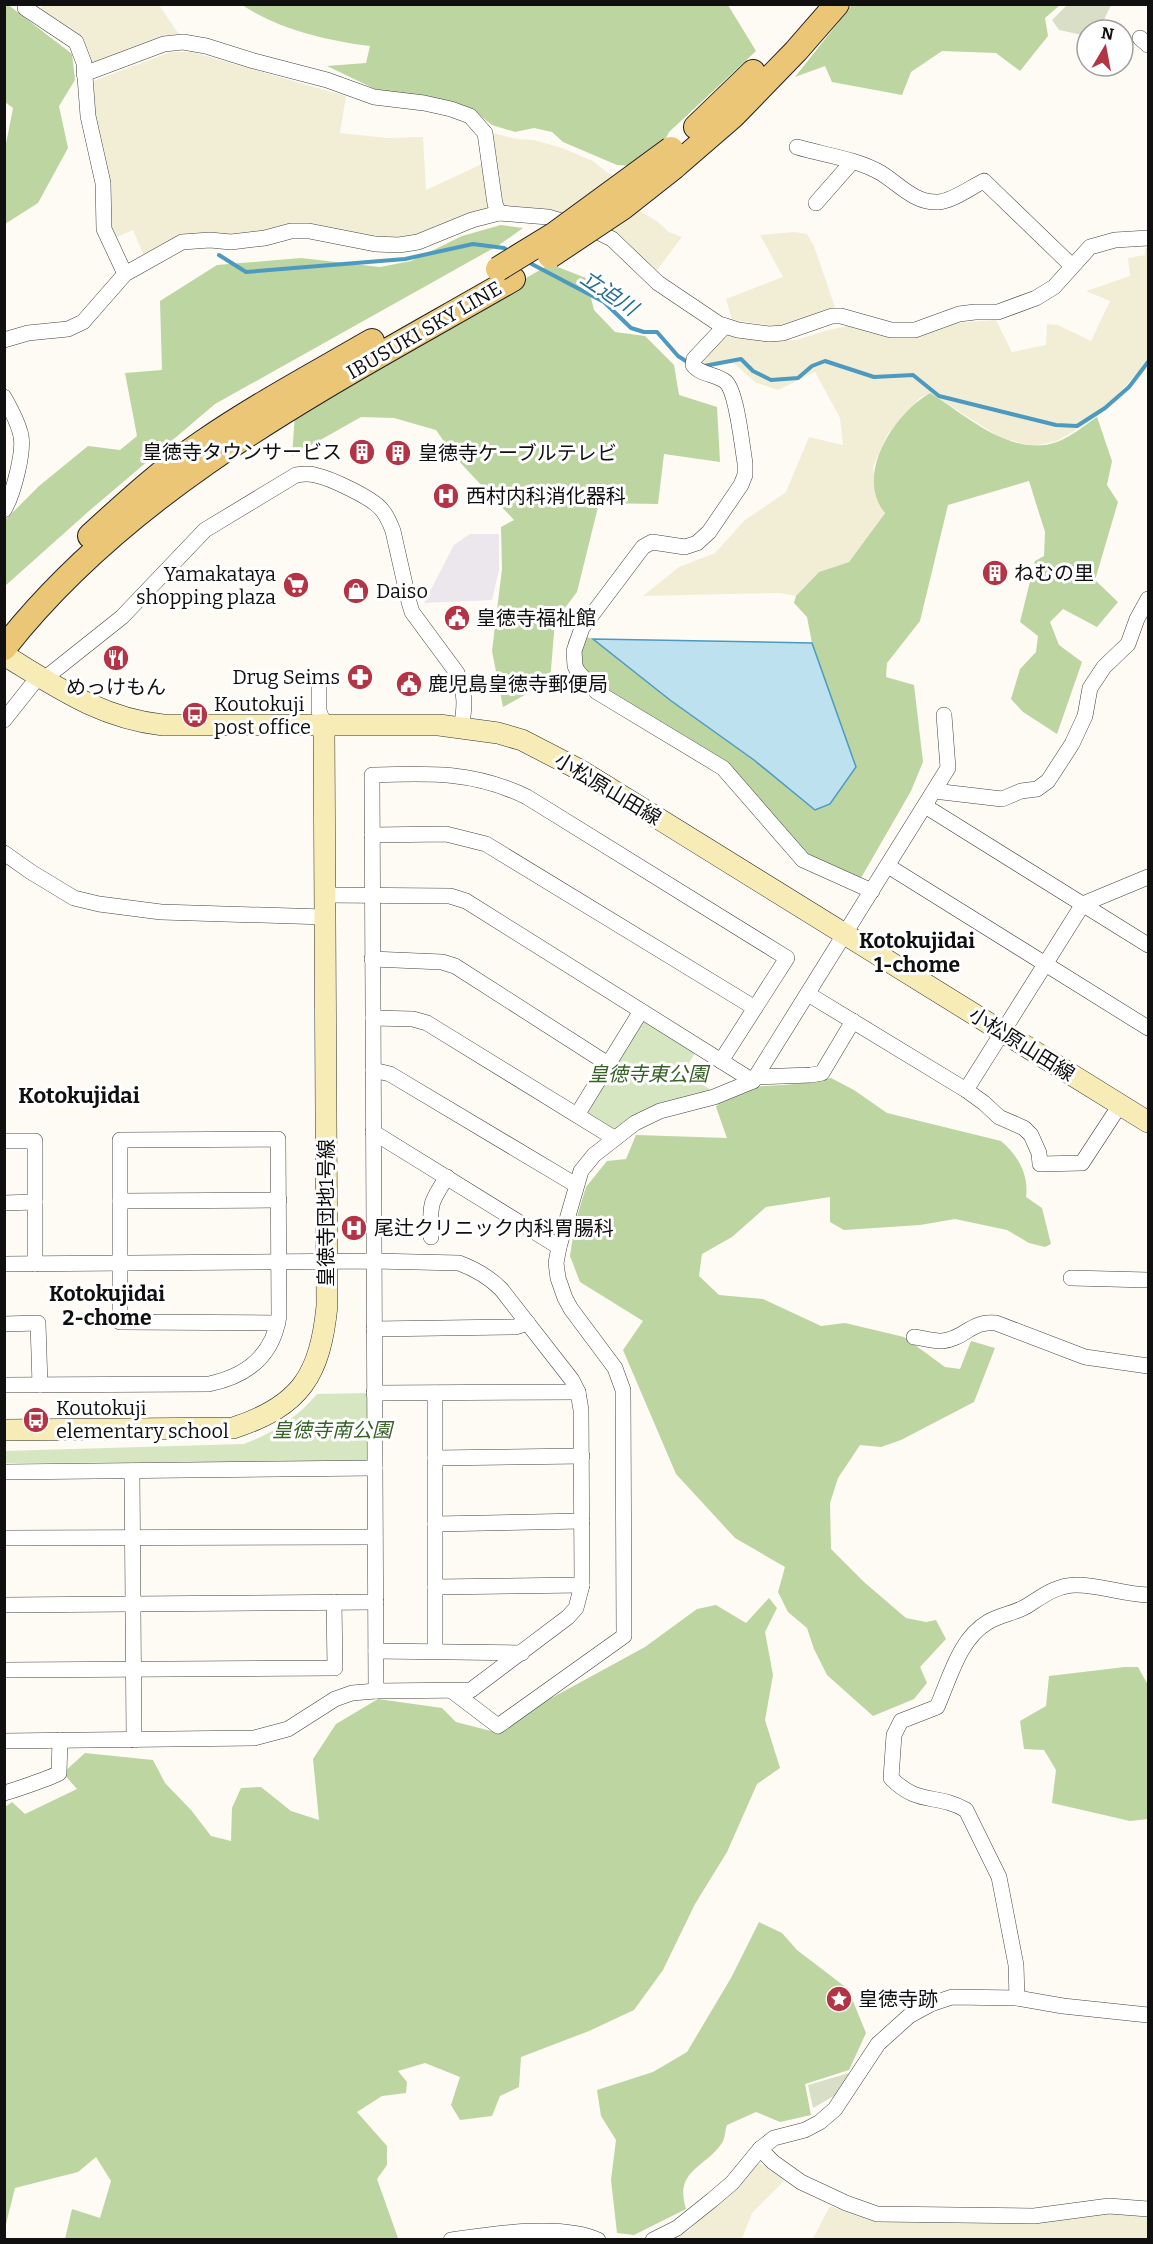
<svg xmlns="http://www.w3.org/2000/svg" width="1153" height="2244" font-family="Bitter,'Noto Sans JP',serif">
<style>
.industrial{fill:#ece6ed}
.farmland{fill:#f2eed6}
.green{fill:#d6e6c0}
.forest{fill:#bcd5a1}
.cemetery{fill:#d9dfc6}
.water{fill:#bee1f0;stroke:#4c9ac0;stroke-width:1.5}
.lines{fill:none;stroke-linecap:round;stroke-linejoin:round}
.stream{stroke:#4c9ac0;stroke-width:4}
.street-casing{stroke:#434343;stroke-width:16}
.secondary-casing{stroke:#323232;stroke-width:22}
.primary-casing{stroke:#212121;stroke-width:26}
.street{stroke:#fff;stroke-width:15}
.secondary{stroke:#f7ebb6;stroke-width:21}
.primary{stroke:#ebc677;stroke-width:24}
.primary-bridge-casing{stroke:#212121;stroke-width:26;stroke-linecap:butt}
.primary-bridge{stroke:#ebc677;stroke-width:24}
.labels{text-anchor:middle;dominant-baseline:central;stroke-width:6;stroke-linejoin:round;paint-order:stroke}
.street-label{font-size:20px;fill:#101010;stroke:#fff}
.poi-label{font-size:20px;fill:#101010;stroke:#fff;text-anchor:start}
.park-label{font-size:20px;font-style:italic;fill:#376226;stroke:#fff}
.water-label{font-size:21px;font-style:italic;fill:#256d96;stroke:#fff}
.neighbourhood-label{font-size:21px;font-weight:bold;fill:#101010;stroke:#fff}
.quarter-label{font-size:22px;font-weight:bold;fill:#101010;stroke:#fff}
</style>
<rect width="100%" height="100%" fill="#fefbf4"/>
<path class="industrial" d="M 470,534 L 499,534 L 499,570 L 492,600 L 424,603 L 454,545 Z"/>
<g class="farmland">
<path d="M 45,4 L 159,5 L 180,36 L 89,65 L 86,45 L 76,32 L 40,9 Z"/>
<path d="M 171,52 L 192,52 L 346,96 L 340,133 L 387,138 L 423,137 L 426,190 L 484,163 L 490,207 L 428,232 L 399,241 L 345,232 L 232,238 L 145,258 L 133,230 L 113,239 L 108,223 L 107,165 L 93,112 L 93,81 Z"/>
<path d="M 490,132 L 516,139 L 534,140 L 562,148 L 593,161 L 613,177 L 631,205 L 658,222 L 669,232 L 682,237 L 654,274 L 621,238 L 502,206 Z"/>
<path d="M 794,232 L 807,234 L 814,246 L 837,313 L 788,328 L 732,320 L 726,299 L 783,277 L 760,235 Z"/>
<path d="M 1145,248 L 1148,248 L 1148,361 L 1097,417 L 1057,441 L 1034,446 L 1001,438 L 930,393 L 920,398 L 887,435 L 873,467 L 875,483 L 885,512 L 849,562 L 819,572 L 796,596 L 779,593 L 643,596 L 679,567 L 715,553 L 745,520 L 786,492 L 809,437 L 843,445 L 840,418 L 815,372 L 778,390 L 755,382 L 730,360 L 706,367 L 697,366 L 719,339 L 731,333 L 762,340 L 796,340 L 828,330 L 853,325 L 905,338 L 955,323 L 996,320 L 1012,352 L 1046,345 L 1047,324 L 1058,325 L 1091,341 L 1110,301 L 1086,291 L 1130,276 L 1128,258 L 1145,255 Z"/>
<path d="M 760,2163 L 785,2180 L 752,2213 L 742,2239 L 667,2240 L 688,2231 Z"/>
<path d="M 830,2206 L 875,2222 L 978,2221 L 1110,2212 L 1148,2216 L 1148,2239 L 812,2240 Z"/>
</g>
<g class="green">
<path d="M 646,1020 L 695,1053 L 683,1073 L 713,1091 L 613,1130 L 586,1112 L 641,1022 Z"/>
<path d="M 367,1393 L 367,1462 L 5,1463 L 4,1451 L 244,1444 C 273,1433 297,1418 317,1394 Z"/>
</g>
<g class="forest">
<path d="M 7,4 L 72,54 L 75,80 L 59,106 L 68,148 L 38,203 L 5,224 L 5,149 L 13,108 L 5,102 L 4,5 Z"/>
<path d="M 242,5 L 728,5 L 756,51 L 669,132 L 665,140 L 635,166 L 617,165 L 563,142 L 552,132 L 534,128 L 515,132 L 492,125 L 472,109 L 442,101 L 375,89 L 327,66 L 366,63 L 370,46 C 325,40 281,30 242,5 Z"/>
<path d="M 852,5 L 852,4 L 1060,5 L 1045,18 L 1048,36 L 1020,71 L 996,53 L 942,51 L 911,72 L 902,95 L 832,82 L 825,66 L 795,77 Z"/>
<path d="M 501,225 L 523,228 L 499,245 L 215,404 L 89,511 L 5,586 L 5,520 L 39,486 L 88,446 L 120,450 L 137,436 L 125,373 L 162,370 L 160,301 L 217,265 L 301,258 L 380,267 L 411,261 L 462,236 Z"/>
<path d="M 550,264 L 586,278 L 594,310 L 615,332 L 645,336 L 674,365 L 679,395 L 717,407 L 720,462 L 664,454 L 658,504 L 599,503 L 577,592 L 555,621 L 550,681 L 503,707 L 492,651 L 502,569 L 501,527 L 514,520 L 454,456 L 436,430 L 394,418 L 361,417 L 292,456 L 295,414 Z"/>
<path d="M 930,393 C 966,415 1011,458 1057,442 C 1071,437 1085,425 1097,417 L 1112,461 L 1107,485 L 1118,502 L 1095,580 L 1118,602 L 1097,627 L 1063,609 L 1050,622 L 1059,645 L 1082,662 L 1057,734 L 1023,712 L 1011,699 L 1020,669 L 1036,652 L 1038,636 L 1020,622 L 1035,561 L 1044,556 L 1045,532 L 1029,481 L 948,505 L 920,621 L 887,663 L 886,677 L 914,685 L 923,762 L 911,791 L 861,878 L 805,858 L 720,766 L 602,691 L 568,654 L 568,642 L 572,633 L 593,639 L 670,700 L 754,760 L 856,767 L 812,643 L 807,617 L 794,603 L 796,596 L 819,572 L 849,562 L 885,513 C 854,475 894,414 930,393 Z"/>
<path d="M 831,1078 L 854,1090 L 887,1113 L 1001,1141 C 1018,1156 1029,1174 1026,1197 L 1042,1208 L 1051,1244 L 1045,1247 L 1029,1243 L 1007,1230 L 955,1219 L 920,1225 L 844,1230 L 830,1222 L 830,1197 L 766,1207 L 732,1237 L 702,1254 L 699,1276 L 719,1295 L 763,1299 L 821,1326 L 845,1323 L 904,1337 L 945,1367 L 960,1369 L 971,1341 L 995,1348 L 974,1402 L 901,1440 L 881,1447 L 860,1445 L 838,1478 L 830,1503 L 831,1549 L 864,1582 L 906,1618 L 926,1622 L 936,1620 L 946,1639 L 920,1667 L 927,1683 L 914,1699 L 873,1716 L 827,1675 L 814,1649 L 807,1628 L 788,1612 L 778,1592 L 785,1567 L 735,1538 L 676,1474 L 623,1350 L 643,1321 L 580,1282 L 570,1256 L 575,1223 L 586,1187 L 607,1161 L 626,1159 L 636,1135 L 727,1138 L 716,1107 C 735,1083 766,1087 794,1084 C 807,1083 819,1080 831,1078 Z"/>
<path d="M 769,1598 L 777,1608 L 765,1632 L 773,1675 L 765,1720 L 780,1768 L 757,1784 L 727,1852 L 695,1904 L 663,1970 L 634,2010 L 589,2031 L 521,2057 L 519,2087 L 500,2096 L 492,2116 L 460,2120 L 451,2105 L 460,2077 L 425,2063 L 398,2071 L 407,2082 L 406,2093 L 382,2096 L 357,2112 L 387,2146 L 387,2165 L 377,2179 L 398,2238 L 395,2240 L 65,2239 L 72,2209 L 100,2218 L 111,2181 L 96,2157 L 78,2172 L 15,2188 L 5,2228 L 5,1807 L 12,1802 L 25,1814 L 77,1789 L 63,1773 L 85,1753 L 153,1760 L 165,1783 L 191,1810 L 211,1836 L 231,1841 L 232,1808 L 241,1788 L 261,1787 L 291,1811 L 319,1820 L 313,1759 L 336,1724 L 378,1699 L 442,1708 L 456,1722 L 491,1731 L 645,1647 L 697,1609 L 716,1605 L 746,1623 Z"/>
<path d="M 1125,1667 L 1138,1667 L 1148,1685 L 1148,1819 L 1130,1821 L 1052,1803 L 1056,1770 L 1044,1750 L 1024,1749 L 1020,1721 L 1046,1706 L 1049,1676 Z"/>
<path d="M 759,1922 L 782,1933 L 797,1950 L 848,1989 L 866,2033 L 849,2070 L 805,2084 L 811,2115 L 780,2122 L 756,2112 L 727,2125 C 725,2130 725,2139 722,2143 C 704,2169 674,2170 686,2209 L 634,2235 L 617,2233 L 611,2180 L 616,2140 L 601,2116 L 597,2090 L 653,2072 L 687,2052 L 731,1978 Z"/>
</g>
<g class="cemetery">
<path d="M 1087,5 L 1111,5 L 1099,30 L 1087,30 L 1087,36 L 1059,30 L 1052,20 L 1066,6 Z"/>
<path d="M 849,2073 L 839,2093 L 813,2108 L 808,2085 Z"/>
</g>
<path class="water" d="M 593,639 L 812,643 L 856,767 L 830,804 L 815,810 L 754,760 L 670,700 Z"/>
<g class="lines">
<g class="stream">
<path d="M 219,255 L 246,272 L 405,259 L 473,244 L 504,248 L 509,251"/>
<path d="M 526,261 L 604,302 L 631,328 L 644,332 L 657,332 L 678,356 L 689,363"/>
<path d="M 704,366 L 741,359 L 753,371 L 771,380 L 798,378 L 812,366 L 825,361 L 874,377 L 913,375 L 939,396 L 1056,425 L 1077,426 L 1105,408 L 1129,387 L 1148,362"/>
</g>
<g class="street-casing">
<g id="street">
<path d="M 27,4 L 25,8 L 76,42 L 84,63 L 88,116 L 103,183 L 104,229 L 125,274"/>
<path d="M 1140,38 L 1148,45"/>
<path d="M 84,74 L 164,44 L 183,42 L 206,46 L 254,61 L 327,80 L 374,97 L 424,103 L 451,109 L 470,116 L 485,133 L 495,204 L 499,213"/>
<path d="M 797,147 C 824,155 857,159 881,173 C 899,184 914,203 938,202 C 953,201 971,187 984,181 L 1072,266"/>
<path d="M 816,203 L 852,162"/>
<path d="M 725,326 L 694,359 L 693,365 C 700,375 717,374 726,382 C 737,393 742,446 745,463 L 745,475 L 741,485 L 709,532 L 697,543 L 685,547 L 652,542 L 643,547 L 582,628 L 574,651 L 575,666 L 578,672 L 597,692 L 723,768 L 803,860 L 872,891"/>
<path d="M 4,340 L 28,333 L 68,329 L 83,322 L 125,274 L 182,242 L 210,240 L 231,242 L 265,238 L 291,231 L 309,231 L 375,244 L 399,245 L 418,242 L 472,220 L 499,213 L 548,217 L 596,231 L 612,239 L 658,283 L 719,324 L 738,330 L 769,334 L 783,333 L 832,316 L 841,316 L 891,330 L 915,330 L 959,314 L 975,312 L 998,312 L 1036,298 L 1054,287 L 1090,247 L 1115,240 L 1148,238"/>
<path d="M 4,397 C 10,408 17,420 20,432 C 26,448 13,495 4,510"/>
<path d="M 44,679 L 122,617 L 205,530 L 296,475 C 302,474 308,473 315,475 C 330,478 373,498 382,510 C 387,516 390,523 393,531 L 409,602 L 412,612 L 457,673 C 466,692 465,708 461,728"/>
<path d="M 319,679 L 319,711 L 324,724"/>
<path d="M 4,720 L 39,676"/>
<path d="M 934,791 L 1002,799 L 1021,791 L 1037,789 L 1048,781 L 1072,744 L 1085,716 L 1090,688 L 1104,667 L 1128,644 L 1137,619 L 1148,599"/>
<path d="M 925,806 L 1148,945"/>
<path d="M 372,835 L 446,834 L 486,844 L 755,1008"/>
<path d="M 4,853 L 31,872 L 74,898 L 99,904 L 161,912 L 325,917"/>
<path d="M 888,866 L 1148,1028"/>
<path d="M 325,895 L 450,896 L 466,901 L 753,1081"/>
<path d="M 372,959 L 442,962 L 455,966 L 608,1064"/>
<path d="M 808,994 L 966,1090 L 984,1103 L 999,1117 L 1024,1128 L 1031,1135 L 1039,1153 L 1040,1164 L 1082,1163 L 1120,1105"/>
<path d="M 373,1018 L 413,1019 L 427,1023 L 614,1138"/>
<path d="M 373,1070 L 390,1074 L 576,1185"/>
<path d="M 755,1077 L 811,1075 L 822,1073 L 853,1021"/>
<path d="M 966,1090 L 1083,904 L 1148,877"/>
<path d="M 577,1115 L 641,1011"/>
<path d="M 373,1132 L 559,1247"/>
<path d="M 4,1141 L 35,1141 L 35,1264"/>
<path d="M 120,1201 L 279,1200"/>
<path d="M 4,1203 L 35,1202"/>
<path d="M 431,1237 C 430,1205 429,1204 447,1177"/>
<path d="M 4,1264 L 374,1261 L 459,1263 C 475,1269 488,1276 501,1289 L 572,1380 L 578,1392 L 581,1410 L 582,1585 L 576,1608 L 568,1617 L 471,1690 L 376,1691 L 352,1693 L 335,1699 L 288,1729 L 254,1738 L 4,1741"/>
<path d="M 1071,1278 L 1148,1280"/>
<path d="M 4,1324 L 38,1323 L 40,1385"/>
<path d="M 374,1329 L 515,1327 L 528,1323"/>
<path d="M 914,1337 C 923,1338 933,1341 942,1341 C 965,1339 971,1320 996,1323 L 1085,1357 L 1148,1366"/>
<path d="M 4,1385 L 209,1384 C 248,1376 273,1355 279,1316 L 278,1139 L 120,1140 L 120,1322 L 278,1323"/>
<path d="M 374,1393 L 578,1392"/>
<path d="M 435,1393 L 435,1651"/>
<path d="M 435,1458 L 582,1456"/>
<path d="M 132,1471 L 134,1740"/>
<path d="M 4,1472 L 375,1468"/>
<path d="M 435,1524 L 582,1521"/>
<path d="M 4,1538 L 375,1537"/>
<path d="M 435,1587 L 582,1585"/>
<path d="M 4,1605 L 376,1602"/>
<path d="M 376,1651 L 522,1653"/>
<path d="M 4,1670 L 335,1668 L 334,1602"/>
<path d="M 376,1691 L 372,775 C 429,773 474,771 527,797 L 787,958 L 721,1061"/>
<path d="M 452,1691 L 498,1726 L 624,1636 L 623,1390 L 615,1368 L 571,1309 L 565,1298 L 558,1278 L 556,1263 L 559,1247 L 581,1171 L 594,1155 L 635,1123 L 660,1111 L 714,1097 L 753,1081 L 948,768 L 944,715"/>
<path d="M 4,1793 C 15,1790 53,1777 59,1773 L 60,1740"/>
<path d="M 1017,1998 L 1016,1965 L 999,1877 L 966,1810 C 937,1793 918,1806 891,1778 L 894,1735 L 901,1721 L 937,1707 C 950,1678 959,1639 988,1622 C 1001,1614 1018,1613 1030,1604 C 1044,1595 1058,1585 1076,1585 C 1100,1585 1124,1594 1148,1595"/>
<path d="M 760,2149 L 773,2162 L 801,2182 L 846,2203 L 877,2214 L 1034,2216 L 1109,2206 L 1148,2209"/>
<path d="M 451,2240 C 491,2234 562,2223 598,2240"/>
<path d="M 653,2240 L 677,2228 L 712,2200 L 732,2183 L 760,2149 L 774,2138 L 805,2130 L 820,2122 L 835,2109 L 878,2044 L 909,2016 L 931,2004 L 952,1997 L 1017,1998 L 1063,2006 L 1148,2015"/>
</g>
</g>
<g class="secondary-casing">
<g id="secondary">
<path d="M 4,655 C 57,687 100,718 163,725 L 439,725 L 498,733 L 522,740 L 580,770 L 1148,1122"/>
<path d="M 4,1430 L 233,1428 C 301,1406 320,1375 327,1306 L 324,724"/>
</g>
</g>
<g class="primary-casing">
<g id="primary">
<path d="M 696,127 L 753,72"/>
<path d="M 674,167 L 733,116 L 796,51 L 837,4"/>
<path d="M 90,536 C 126,503 163,469 203,442 C 257,405 315,374 372,341"/>
<path d="M 4,648 C 135,481 333,383 513,279"/>
</g>
</g>
<use href="#street" class="street"/>
<use href="#secondary" class="secondary"/>
<use href="#primary" class="primary"/>
<g class="primary-bridge-casing">
<g id="primary-bridge">
<path d="M 550,256 L 622,208 L 674,167"/>
<path d="M 498,269 L 555,234 L 671,149"/>
</g>
</g>
<use href="#primary-bridge" class="primary-bridge"/>
</g>
<defs>
<g id="building-disc" transform="scale(1.35)"><circle r="9.5" fill="#b33545" stroke="#fff"/><path d="M-4-6H4V6H1V3H-1V6H-4ZM-2.5-4.3h1.7v1.8h-1.7ZM.8-4.3h1.7v1.8H.8ZM-2.5-1h1.7V.8h-1.7ZM.8-1h1.7V.8H.8Z" fill="#fff"/></g>
<g id="hospital-disc" transform="scale(1.35)"><circle r="9.5" fill="#b33545" stroke="#fff"/><path d="M-5-5h3v3.5h4V-5h3V5h-3V1.5h-4V5h-3Z" fill="#fff"/></g>
<g id="supermarket-disc" transform="scale(1.35)"><circle r="9.5" fill="#b33545" stroke="#fff"/><path d="M-6-5.5h2.5l.6 2H6L4.5 2H-2.5L-4.4-4H-6ZM-1.5 3.2a1.3 1.3 0 1 0 .1 0ZM3 3.2a1.3 1.3 0 1 0 .1 0Z" fill="#fff"/></g>
<g id="shop-disc" transform="scale(1.35)"><circle r="9.5" fill="#b33545" stroke="#fff"/><path d="M-5-2.5h2.3a2.7 3.5 0 0 1 5.4 0H5L5.5 6h-11ZM-1.5-2.5h3a1.5 2.3 0 0 0-3 0Z" fill="#fff"/></g>
<g id="civic-disc" transform="scale(1.35)"><circle r="9.5" fill="#b33545" stroke="#fff"/><path d="M-.6-6.5H3V-4.5H.6V-3L4-1V1h2V6H-6V1h2V-1L-.6-3ZM-1.2 2.5V6h2.4V2.5Z" fill="#fff"/></g>
<g id="restaurant-disc" transform="scale(1.35)"><circle r="9.5" fill="#b33545" stroke="#fff"/><path d="M-5-6h1v4h1v-4h1v4h1v-4h1v5L-1.5 .5V6h-2V.5L-5-1ZM5-6V6H3V1.5H1.5Q1.5-4 5-6Z" fill="#fff"/></g>
<g id="pharmacy-disc" transform="scale(1.35)"><circle r="9.5" fill="#b33545" stroke="#fff"/><path d="M-2-6h4v4h4v4h-4v4h-4v-4h-4v-4h4Z" fill="#fff"/></g>
<g id="bus-disc" transform="scale(1.35)"><circle r="9.5" fill="#b33545" stroke="#fff"/><path d="M-5-6H5V4H4V6H2V4H-2V6H-4V4H-5ZM-3.5-4V0h7V-4ZM-3.5 1.2v1.5H-2V1.2ZM2 1.2v1.5H3.5V1.2Z" fill="#fff"/></g>
<g id="sight-disc" transform="scale(1.35)"><circle r="9.5" fill="#b33545" stroke="#fff"/><path d="M0-6L1.8-2.2L6-1.7L2.9 1.2L3.7 5.4L0 3.3L-3.7 5.4L-2.9 1.2L-6-1.7L-1.8-2.2Z" fill="#fff"/></g>
</defs>
<g fill-rule="evenodd">
<use href="#building-disc" x="362" y="452"/>
<use href="#building-disc" x="398" y="453"/>
<use href="#hospital-disc" x="446" y="496"/>
<use href="#building-disc" x="995" y="573"/>
<use href="#supermarket-disc" x="296" y="585"/>
<use href="#shop-disc" x="356" y="591"/>
<use href="#civic-disc" x="457" y="618"/>
<use href="#restaurant-disc" x="116" y="658"/>
<use href="#pharmacy-disc" x="360" y="677"/>
<use href="#civic-disc" x="409" y="684"/>
<use href="#bus-disc" x="195" y="715"/>
<use href="#hospital-disc" x="354" y="1228"/>
<use href="#bus-disc" x="36" y="1420"/>
<use href="#sight-disc" x="839" y="1999"/>
</g>
<g class="labels">
<g class="street-label">
<text transform="translate(424 330) rotate(-30)">IBUSUKI SKY LINE</text>
<text transform="translate(608 789) rotate(31)">小松原山田線</text>
<text transform="translate(1022 1044) rotate(32)">小松原山田線</text>
<text transform="translate(326 1213) rotate(-90)">皇徳寺団地1号線</text>
</g>
<g class="poi-label">
<text x="342" y="452" text-anchor="end">皇徳寺タウンサービス</text>
<text x="418" y="453">皇徳寺ケーブルテレビ</text>
<text x="466" y="496">西村内科消化器科</text>
<text x="1014" y="573">ねむの里</text>
<text x="276" y="574" text-anchor="end">Yamakataya<tspan x="276" dy="23">shopping plaza</tspan></text>
<text x="376" y="591">Daiso</text>
<text x="476" y="618">皇徳寺福祉館</text>
<text x="340" y="677" text-anchor="end">Drug Seims</text>
<text x="428" y="684">鹿児島皇徳寺郵便局</text>
<text x="116" y="687" text-anchor="middle">めっけもん</text>
<text x="214" y="704">Koutokuji<tspan x="214" dy="23">post office</tspan></text>
<text x="374" y="1228">尾辻クリニック内科胃腸科</text>
<text x="56" y="1408">Koutokuji<tspan x="56" dy="23">elementary school</tspan></text>
<text x="858" y="1999">皇徳寺跡</text>
</g>
<g class="park-label">
<text x="648" y="1074">皇徳寺東公園</text>
<text x="332" y="1430">皇徳寺南公園</text>
</g>
<g class="water-label">
<text transform="translate(609 293) rotate(34)">立迫川</text>
</g>
<g class="neighbourhood-label">
<text x="917" y="941">Kotokujidai<tspan x="917" dy="24">1-chome</tspan></text>
<text x="107" y="1294">Kotokujidai<tspan x="107" dy="24">2-chome</tspan></text>
</g>
<g class="quarter-label">
<text x="79" y="1095">Kotokujidai</text>
</g>
</g>
<rect width="1153" height="2244" fill="none" stroke="#101010" stroke-width="12"/>
<g transform="translate(1105 48) rotate(10)"><circle r="28" fill="#ffffff" stroke="#9f9f9f" stroke-width="1.5"/>
<path d="M0-4.5L10 22L0 15L-10 22Z" fill="#b33545"/>
<text y="-9" font-size="16" font-weight="bold" text-anchor="middle" fill="#101010">N</text>
</g>
</svg>
